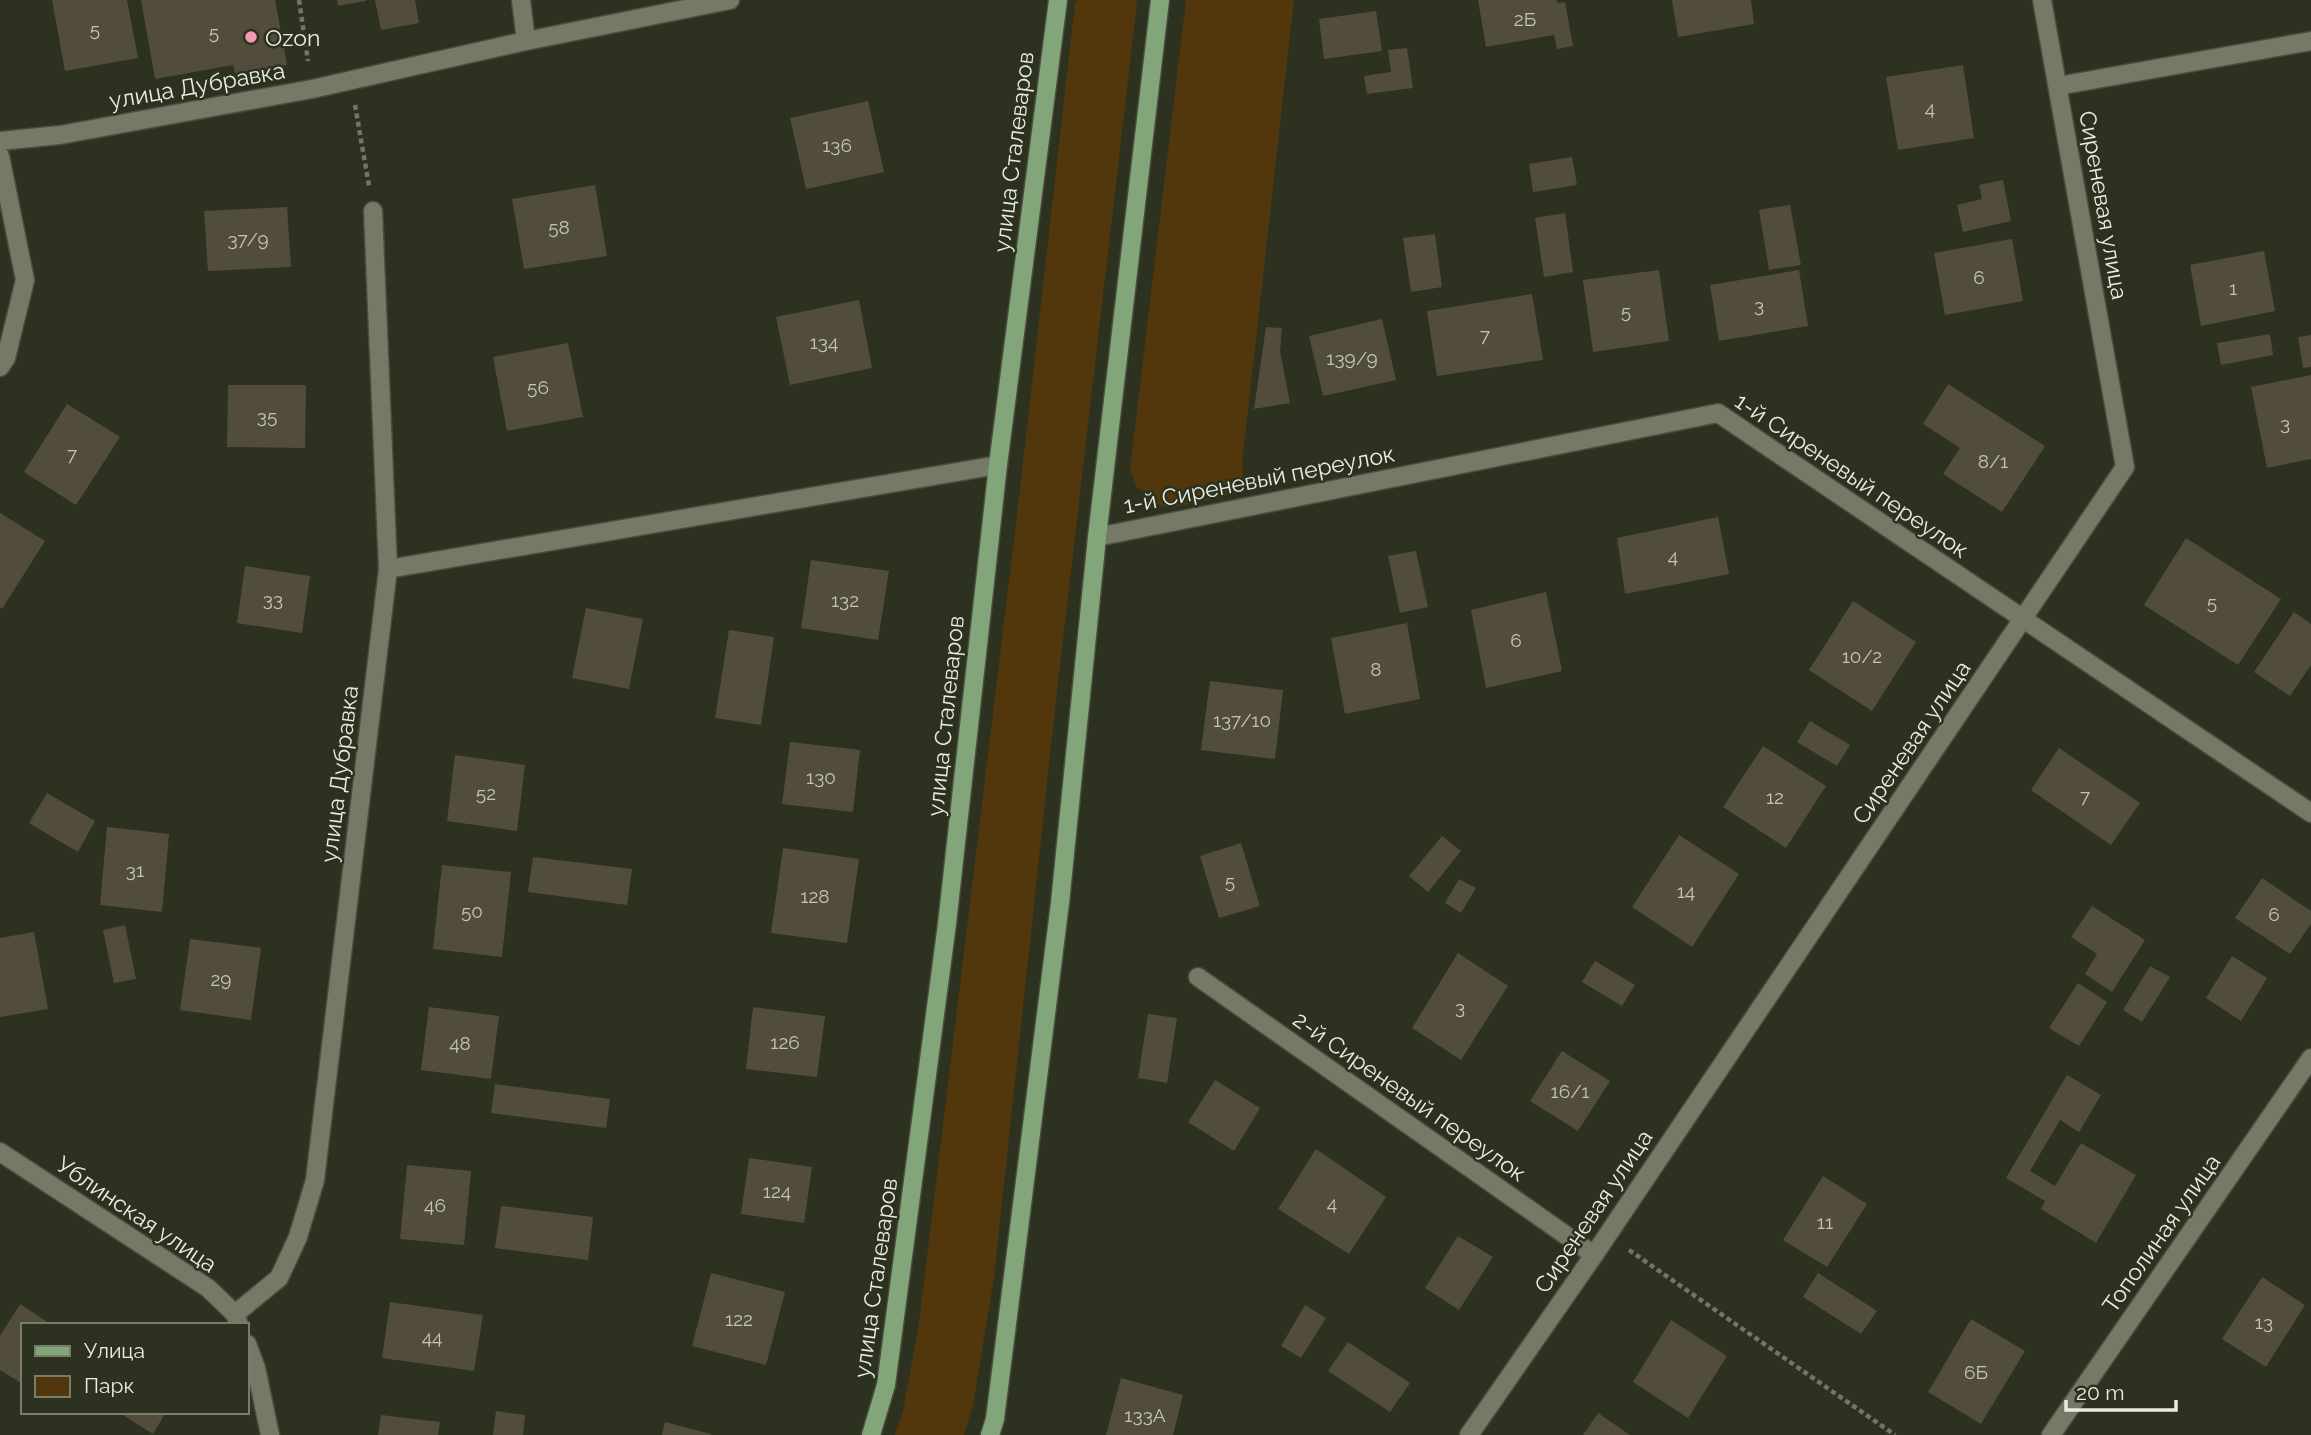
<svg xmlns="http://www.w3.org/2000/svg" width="2311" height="1435" font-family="Raleway,sans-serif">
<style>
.green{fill:#53370c}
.building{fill:#524d3a}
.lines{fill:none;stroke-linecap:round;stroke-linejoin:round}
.minor-casing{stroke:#494c3c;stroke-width:21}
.major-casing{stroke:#494c3c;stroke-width:21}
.path{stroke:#727666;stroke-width:4.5;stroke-dasharray:5 3.5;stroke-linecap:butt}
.minor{stroke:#747a65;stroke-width:18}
.major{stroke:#82a57a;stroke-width:18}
.poi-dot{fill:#f19ab1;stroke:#2d311f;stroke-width:2.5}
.labels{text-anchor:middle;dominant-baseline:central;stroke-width:5;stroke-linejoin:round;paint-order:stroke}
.number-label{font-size:19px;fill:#c3c4b6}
.poi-label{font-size:23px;fill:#e9ece0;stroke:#2d311f;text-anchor:start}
.street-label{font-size:23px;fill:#e9ece0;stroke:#2d311f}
</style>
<rect width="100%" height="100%" fill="#2d311f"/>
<g class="green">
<path d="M 1077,0 L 1135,0 L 1137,3 L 1056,700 L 994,1277 L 973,1405 L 964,1435 L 895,1435 L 903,1411 L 919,1323 L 1017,515 L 1075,3 Z"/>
<path d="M 1186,0 L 1294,0 L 1243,455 L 1242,492 L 1182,506 L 1163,507 L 1136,486 L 1130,469 Z"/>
</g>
<g class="building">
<path d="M 52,0 L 127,0 L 138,58 L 65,71 Z"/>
<path d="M 141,0 L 275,0 L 287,65 L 235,74 L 233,65 L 155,79 Z"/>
<path d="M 337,0 L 366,0 L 366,1 L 338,6 Z"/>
<path d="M 375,0 L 415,0 L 419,23 L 381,30 Z"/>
<path d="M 1478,0 L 1557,0 L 1557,3 L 1565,2 L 1573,46 L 1557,49 L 1554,35 L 1486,47 Z"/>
<path d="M 1672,0 L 1751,0 L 1754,24 L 1678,37 Z"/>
<path d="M 1376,11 L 1382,51 L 1324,59 L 1319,19 Z"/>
<path d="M 1407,48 L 1413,88 L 1367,94 L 1364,76 L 1391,72 L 1388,50 Z"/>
<path d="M 1963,65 L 1974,138 L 1898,150 L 1886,77 Z"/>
<path d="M 868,101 L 884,172 L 806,189 L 790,118 Z"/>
<path d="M 1572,157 L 1577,185 L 1533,192 L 1529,164 Z"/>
<path d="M 2003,180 L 2011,221 L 1963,232 L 1957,205 L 1982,199 L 1979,185 Z"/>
<path d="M 595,185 L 607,256 L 524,269 L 512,199 Z"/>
<path d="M 1790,205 L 1801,265 L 1769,270 L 1759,210 Z"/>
<path d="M 287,207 L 291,267 L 208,271 L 204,211 Z"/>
<path d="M 1565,213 L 1573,272 L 1544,277 L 1535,218 Z"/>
<path d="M 1435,234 L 1442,287 L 1411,292 L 1403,238 Z"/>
<path d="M 2012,239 L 2023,301 L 1945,315 L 1934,253 Z"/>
<path d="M 2264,251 L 2275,311 L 2201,326 L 2190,265 Z"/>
<path d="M 1659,270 L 1669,341 L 1593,352 L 1583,280 Z"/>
<path d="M 1799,270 L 1808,326 L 1719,341 L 1710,285 Z"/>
<path d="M 1532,294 L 1543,360 L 1437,376 L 1427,311 Z"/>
<path d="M 859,300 L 872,368 L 790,385 L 776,317 Z"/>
<path d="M 1382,319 L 1396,380 L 1323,396 L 1309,336 Z"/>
<path d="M 1266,327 L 1282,328 L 1280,351 L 1290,403 L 1254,409 Z"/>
<path d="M 2270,334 L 2273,355 L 2221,365 L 2217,343 Z"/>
<path d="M 2311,335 L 2311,367 L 2303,368 L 2298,337 Z"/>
<path d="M 568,343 L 583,417 L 507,431 L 493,357 Z"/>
<path d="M 2311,375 L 2311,459 L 2267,468 L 2251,387 Z"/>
<path d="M 1948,384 L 2045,446 L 2002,512 L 1943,474 L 1960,448 L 1923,424 Z"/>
<path d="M 228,385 L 306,385 L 305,448 L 227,447 Z"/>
<path d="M 67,404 L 120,437 L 76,505 L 24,472 Z"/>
<path d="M 0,513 L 45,541 L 2,609 L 0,607 Z"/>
<path d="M 1718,517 L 1729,574 L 1625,594 L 1617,538 Z"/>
<path d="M 2186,538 L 2281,599 L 2238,665 L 2144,605 Z"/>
<path d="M 1416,551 L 1428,607 L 1400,613 L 1388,556 Z"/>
<path d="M 811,560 L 889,571 L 878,640 L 801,628 Z"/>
<path d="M 245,566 L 310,576 L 302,633 L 237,623 Z"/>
<path d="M 1546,592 L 1562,671 L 1486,688 L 1471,610 Z"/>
<path d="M 1853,601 L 1916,642 L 1872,711 L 1809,670 Z"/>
<path d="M 586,608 L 643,619 L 629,689 L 572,678 Z"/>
<path d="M 2294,612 L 2311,624 L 2311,665 L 2290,696 L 2254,672 Z"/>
<path d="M 1407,623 L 1420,699 L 1345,714 L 1331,638 Z"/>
<path d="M 729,630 L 774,637 L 761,725 L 715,718 Z"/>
<path d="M 1210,681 L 1283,690 L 1275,759 L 1201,750 Z"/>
<path d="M 1810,721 L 1850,745 L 1837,766 L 1797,742 Z"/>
<path d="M 790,742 L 860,750 L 853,812 L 782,804 Z"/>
<path d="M 1763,746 L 1826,786 L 1786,848 L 1723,807 Z"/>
<path d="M 2059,748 L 2140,803 L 2111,845 L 2031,790 Z"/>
<path d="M 455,755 L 525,765 L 517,831 L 447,821 Z"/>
<path d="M 47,793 L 95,821 L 78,852 L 29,823 Z"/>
<path d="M 107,827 L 169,834 L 162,912 L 100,905 Z"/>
<path d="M 1679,835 L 1739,874 L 1692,947 L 1632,907 Z"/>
<path d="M 1442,836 L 1461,851 L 1428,892 L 1409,876 Z"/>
<path d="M 1241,843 L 1260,906 L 1219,918 L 1200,856 Z"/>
<path d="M 783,848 L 859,859 L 847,943 L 771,933 Z"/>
<path d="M 533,857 L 632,869 L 627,905 L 528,892 Z"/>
<path d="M 442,865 L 511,872 L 502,957 L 433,949 Z"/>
<path d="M 2262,878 L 2311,911 L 2311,924 L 2290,954 L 2235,918 Z"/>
<path d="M 1459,879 L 1476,888 L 1461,913 L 1445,903 Z"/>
<path d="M 2092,906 L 2145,940 L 2112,992 L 2085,974 L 2097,954 L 2071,937 Z"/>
<path d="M 125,925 L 136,979 L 114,983 L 103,930 Z"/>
<path d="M 34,932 L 48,1009 L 0,1017 L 0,938 Z"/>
<path d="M 190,939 L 261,948 L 251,1020 L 180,1010 Z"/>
<path d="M 1458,953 L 1508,986 L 1461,1060 L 1412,1028 Z"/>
<path d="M 2232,956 L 2267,978 L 2241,1021 L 2206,998 Z"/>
<path d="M 1595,961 L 1635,985 L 1622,1006 L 1582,982 Z"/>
<path d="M 2150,966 L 2170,977 L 2142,1022 L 2123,1010 Z"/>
<path d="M 2078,983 L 2107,1002 L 2079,1046 L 2049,1028 Z"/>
<path d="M 429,1007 L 499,1016 L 491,1079 L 421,1070 Z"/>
<path d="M 753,1007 L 825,1016 L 817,1077 L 746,1069 Z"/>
<path d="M 1148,1014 L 1177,1018 L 1167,1083 L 1138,1078 Z"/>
<path d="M 1562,1051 L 1610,1081 L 1578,1131 L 1530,1101 Z"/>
<path d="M 2067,1075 L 2101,1095 L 2079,1132 L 2060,1120 L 2030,1171 L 2055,1186 L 2081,1143 L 2136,1175 L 2096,1243 L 2041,1209 L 2045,1201 L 2006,1178 Z"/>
<path d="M 1215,1080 L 1260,1108 L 1234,1151 L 1188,1122 Z"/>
<path d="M 495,1084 L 610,1099 L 606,1128 L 491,1113 Z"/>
<path d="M 1316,1149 L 1386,1197 L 1349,1254 L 1278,1209 Z"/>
<path d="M 749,1158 L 812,1167 L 804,1223 L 741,1214 Z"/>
<path d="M 407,1165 L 471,1171 L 464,1245 L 400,1239 Z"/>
<path d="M 1823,1176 L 1867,1204 L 1827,1267 L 1783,1240 Z"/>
<path d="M 501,1206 L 593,1217 L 588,1260 L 495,1248 Z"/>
<path d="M 1458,1236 L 1493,1257 L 1459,1310 L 1425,1288 Z"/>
<path d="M 711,1273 L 785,1292 L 766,1365 L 692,1346 Z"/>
<path d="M 1818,1273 L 1877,1311 L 1861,1334 L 1803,1297 Z"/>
<path d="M 2262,1277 L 2305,1305 L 2266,1367 L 2222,1339 Z"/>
<path d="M 390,1302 L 483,1315 L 474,1371 L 382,1358 Z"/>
<path d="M 20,1304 L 52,1325 L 23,1325 L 23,1384 L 0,1370 L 0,1336 Z"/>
<path d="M 1305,1305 L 1326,1318 L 1301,1358 L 1281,1346 Z"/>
<path d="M 1971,1319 L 2025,1351 L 1981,1424 L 1928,1392 Z"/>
<path d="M 1671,1320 L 1727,1356 L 1688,1418 L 1633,1382 Z"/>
<path d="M 1348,1342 L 1410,1383 L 1390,1412 L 1328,1371 Z"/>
<path d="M 1121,1378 L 1183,1395 L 1173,1435 L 1106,1435 Z"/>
<path d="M 496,1411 L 525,1415 L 523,1435 L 493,1435 Z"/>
<path d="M 118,1412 L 166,1412 L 153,1434 Z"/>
<path d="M 1598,1413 L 1630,1435 L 1583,1435 Z"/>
<path d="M 381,1415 L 440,1422 L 438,1435 L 378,1435 Z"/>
<path d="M 665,1422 L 711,1434 L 710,1435 L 662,1435 Z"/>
</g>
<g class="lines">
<g class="minor-casing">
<g id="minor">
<path d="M 521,0 L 526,41"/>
<path d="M 2058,86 L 2311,41"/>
<path d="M 0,141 L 60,135 L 312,89 L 526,41 L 730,0"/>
<path d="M 0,156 L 25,280 L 6,358 L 0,367"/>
<path d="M 1097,537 L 1718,413 L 2311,813"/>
<path d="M 388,569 L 998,465"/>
<path d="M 1198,977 L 1594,1255"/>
<path d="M 0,1152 L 208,1288 L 235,1314 L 239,1325"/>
<path d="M 235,1314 L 279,1278 L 298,1237 L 315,1180 L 388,569 L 373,211"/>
<path d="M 247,1344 L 256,1368 L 270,1435"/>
<path d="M 1469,1435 L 1594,1255 L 2125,467 L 2042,0"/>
<path d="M 2051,1435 L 2311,1058"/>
</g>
</g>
<g class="major-casing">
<g id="major">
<path d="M 871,1435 L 886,1385 L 947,924 L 998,465 L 1058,0"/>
<path d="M 990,1435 L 995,1419 L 1060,903 L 1097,537 L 1160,0"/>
</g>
</g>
<g class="path">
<path d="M 299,0 L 308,61"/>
<path d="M 355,105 L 369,186"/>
<path d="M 1629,1250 L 1895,1435"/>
</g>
<use href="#minor" class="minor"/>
<use href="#major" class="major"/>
</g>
<circle class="poi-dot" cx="251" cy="37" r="7"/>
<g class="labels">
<g class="number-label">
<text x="1525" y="19">2Б</text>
<text x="95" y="29">5</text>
<text x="214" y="32">5</text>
<text x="1930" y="108">4</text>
<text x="837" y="145">136</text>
<text x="559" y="227">58</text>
<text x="248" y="239">37/9</text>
<text x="1979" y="277">6</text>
<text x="2233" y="288">1</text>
<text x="1759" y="305">3</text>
<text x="1626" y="311">5</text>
<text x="1485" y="335">7</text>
<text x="824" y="342">134</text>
<text x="1352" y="358">139/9</text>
<text x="538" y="387">56</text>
<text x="267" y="416">35</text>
<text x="2285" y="423">3</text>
<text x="72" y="454">7</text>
<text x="1993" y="461">8/1</text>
<text x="1673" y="556">4</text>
<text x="273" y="599">33</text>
<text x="845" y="600">132</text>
<text x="2212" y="602">5</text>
<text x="1516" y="640">6</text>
<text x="1862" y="656">10/2</text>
<text x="1376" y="669">8</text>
<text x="1242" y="720">137/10</text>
<text x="821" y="777">130</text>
<text x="486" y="793">52</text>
<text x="2085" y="796">7</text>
<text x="1775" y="797">12</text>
<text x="135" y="870">31</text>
<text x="1230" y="881">5</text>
<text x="1686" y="891">14</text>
<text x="815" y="896">128</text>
<text x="472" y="911">50</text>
<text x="2274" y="914">6</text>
<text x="221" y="979">29</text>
<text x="1460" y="1007">3</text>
<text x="785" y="1042">126</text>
<text x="460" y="1043">48</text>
<text x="1570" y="1091">16/1</text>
<text x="777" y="1191">124</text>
<text x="1332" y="1203">4</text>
<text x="435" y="1205">46</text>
<text x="1825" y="1222">11</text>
<text x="739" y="1319">122</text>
<text x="2264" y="1322">13</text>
<text x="432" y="1337">44</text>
<text x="1976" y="1372">6Б</text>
<text x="1145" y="1415">133А</text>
</g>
<g class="poi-label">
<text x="265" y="37">Ozon</text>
</g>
<g class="street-label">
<text transform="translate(197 85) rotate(-10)">улица Дубравка</text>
<text transform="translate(1013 152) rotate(-83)">улица Сталеваров</text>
<text transform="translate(2104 205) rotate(80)">Сиреневая улица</text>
<text transform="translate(1852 475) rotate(34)">1-й Сиреневый переулок</text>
<text transform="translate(1259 479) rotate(-11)">1-й Сиреневый переулок</text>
<text transform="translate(945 716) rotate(-84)">улица Сталеваров</text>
<text transform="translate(1911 742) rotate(-56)">Сиреневая улица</text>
<text transform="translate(339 774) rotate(-83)">улица Дубравка</text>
<text transform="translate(1410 1096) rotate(35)">2-й Сиреневый переулок</text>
<text transform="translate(1593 1211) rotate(-56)">Сиреневая улица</text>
<text transform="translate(137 1214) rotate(34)">Ублинская улица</text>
<text transform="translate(2161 1233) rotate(-55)">Тополиная улица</text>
<text transform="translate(875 1278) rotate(-82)">улица Сталеваров</text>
</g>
</g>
<rect x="21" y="1323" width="228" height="91" fill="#2d311f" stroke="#787c6c" stroke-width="2"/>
<rect x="35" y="1346" width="35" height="10" fill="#82a57a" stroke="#787c6c" stroke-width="2"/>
<text x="84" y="1358" font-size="21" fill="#e9ece0">Улица</text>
<rect x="35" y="1376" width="35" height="21" fill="#53370c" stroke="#787c6c" stroke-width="2"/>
<text x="84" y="1393" font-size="21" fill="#e9ece0">Парк</text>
<path d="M2066 1400v10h110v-10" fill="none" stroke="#e9ece0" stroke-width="3.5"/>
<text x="2076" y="1400" font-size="21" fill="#e9ece0" stroke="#2d311f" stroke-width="5" paint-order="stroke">20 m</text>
</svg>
